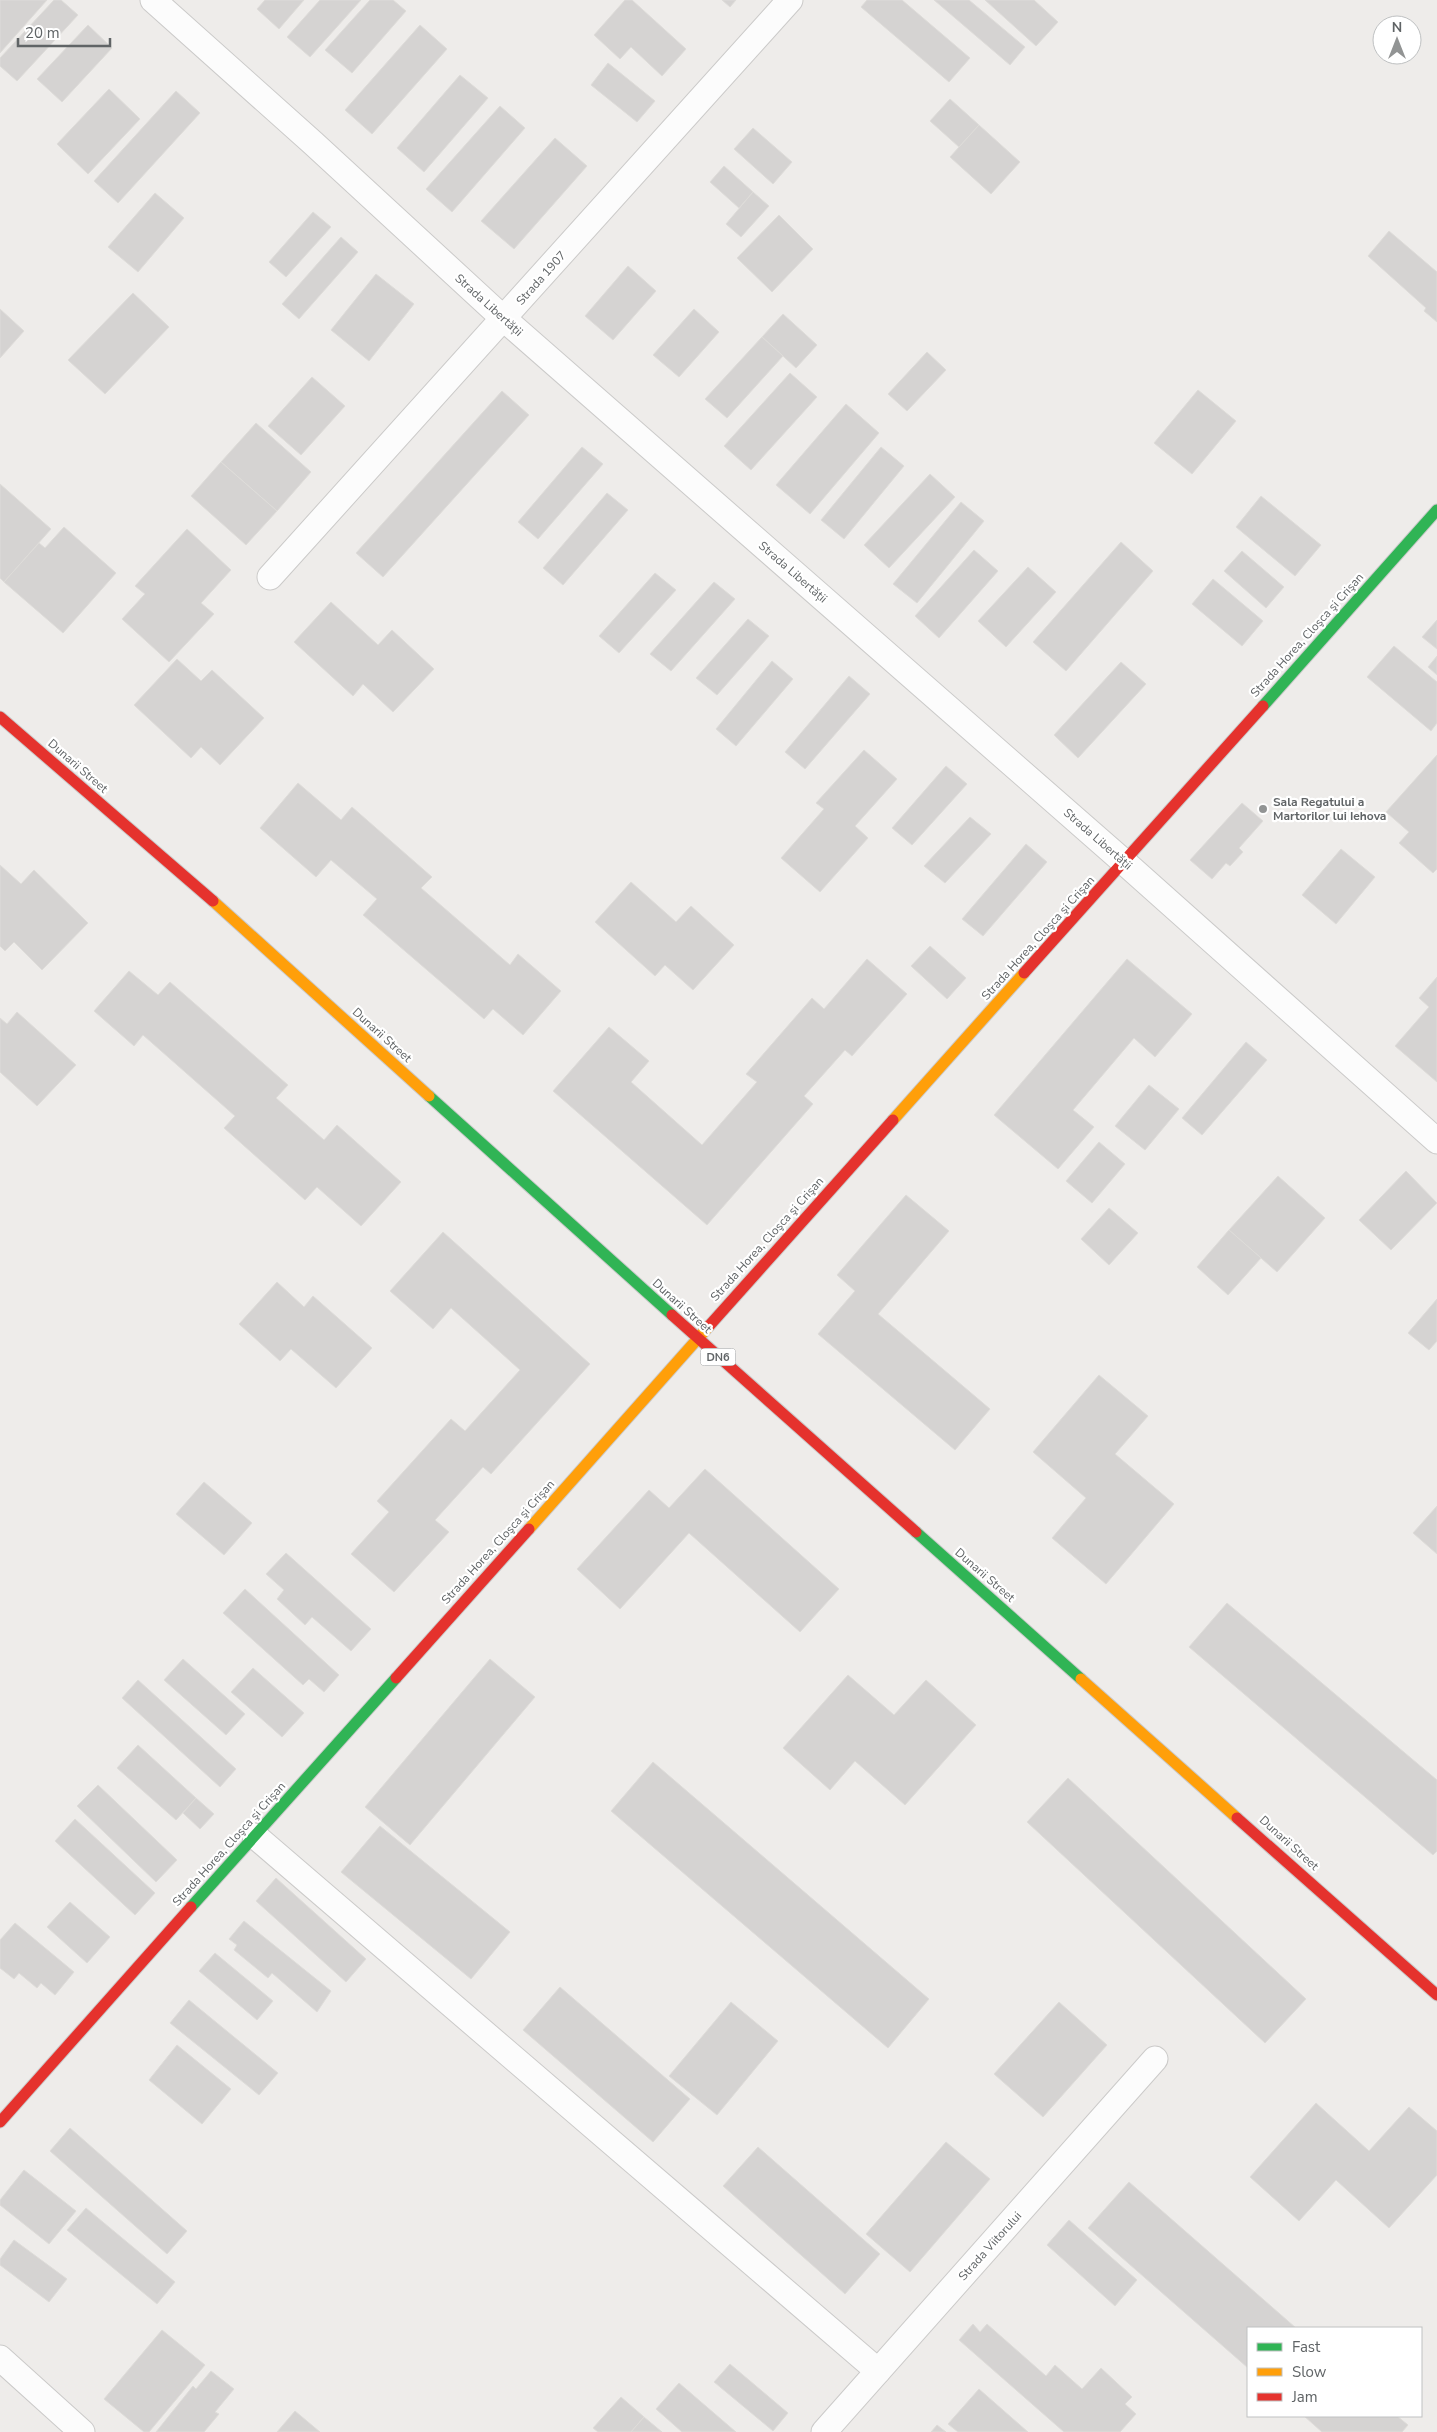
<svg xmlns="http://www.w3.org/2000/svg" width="1437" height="2432" font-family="'Nunito Sans',sans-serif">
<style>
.building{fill:#d5d3d2;stroke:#dedcd9}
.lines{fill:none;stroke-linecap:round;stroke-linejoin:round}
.street-casing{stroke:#cbcac9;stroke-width:27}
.fast-casing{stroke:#cacaca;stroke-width:13}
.slow-casing{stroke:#cacaca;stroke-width:13}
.jam-casing{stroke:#cacaca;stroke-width:13}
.street{stroke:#fcfcfc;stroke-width:25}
.fast{stroke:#30b455;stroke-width:11}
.slow{stroke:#ff9f0a;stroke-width:11}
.jam{stroke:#e5322d;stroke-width:11}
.poi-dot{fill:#929494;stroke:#fff;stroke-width:2}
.labels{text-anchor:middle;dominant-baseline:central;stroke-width:4.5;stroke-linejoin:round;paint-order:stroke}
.shield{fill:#fff;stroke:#909294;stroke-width:1}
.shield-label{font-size:11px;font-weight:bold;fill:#606466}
.street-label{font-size:12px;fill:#606466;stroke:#fff}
.poi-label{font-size:12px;font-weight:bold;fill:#606466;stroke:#fff;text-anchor:start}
</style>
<rect width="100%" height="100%" fill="#eeecea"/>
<g class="building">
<path d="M 0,0 L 47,0 L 0,53 Z"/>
<path d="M 54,0 L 61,0 L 78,15 L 17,81 L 0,66 L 0,58 Z"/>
<path d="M 265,0 L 304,0 L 279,29 L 257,9 Z"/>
<path d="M 320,0 L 361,0 L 310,57 L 287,37 Z"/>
<path d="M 370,0 L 393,0 L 406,11 L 352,73 L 325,50 Z"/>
<path d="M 625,0 L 632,0 L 686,49 L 662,76 L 631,47 L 620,59 L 594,35 Z"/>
<path d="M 722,0 L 736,0 L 730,7 Z"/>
<path d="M 867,0 L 902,0 L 970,58 L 949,82 L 861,7 Z"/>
<path d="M 934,0 L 969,0 L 1025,47 L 1010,65 Z"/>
<path d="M 985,0 L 1034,0 L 1058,22 L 1036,46 Z"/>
<path d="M 88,25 L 112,48 L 62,102 L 37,79 Z"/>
<path d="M 420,25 L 447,49 L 372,134 L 345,110 Z"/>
<path d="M 608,63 L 655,101 L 637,122 L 591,85 Z"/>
<path d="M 460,75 L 488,98 L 424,172 L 397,148 Z"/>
<path d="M 109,89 L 140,119 L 88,174 L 57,144 Z"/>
<path d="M 176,91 L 200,113 L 118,203 L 94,181 Z"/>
<path d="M 950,99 L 979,125 L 959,147 L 930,121 Z"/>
<path d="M 500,106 L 525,128 L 452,212 L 426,189 Z"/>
<path d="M 979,125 L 1020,162 L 991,194 L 950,157 Z"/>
<path d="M 753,128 L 792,162 L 773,184 L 734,149 Z"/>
<path d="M 555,138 L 587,166 L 514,249 L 481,221 Z"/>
<path d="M 724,166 L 753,192 L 739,208 L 710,182 Z"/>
<path d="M 753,192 L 769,206 L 741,237 L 726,224 Z"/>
<path d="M 155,193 L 184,218 L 138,272 L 108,247 Z"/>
<path d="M 313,212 L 331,227 L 286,277 L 269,262 Z"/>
<path d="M 779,215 L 813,249 L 772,292 L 737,258 Z"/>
<path d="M 1389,231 L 1437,272 L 1437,322 L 1424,311 L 1426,308 L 1368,256 Z"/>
<path d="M 341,237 L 358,252 L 299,319 L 282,304 Z"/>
<path d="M 628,266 L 656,291 L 613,340 L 585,316 Z"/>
<path d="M 376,274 L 414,304 L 369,361 L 331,330 Z"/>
<path d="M 133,293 L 169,327 L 105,394 L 68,360 Z"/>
<path d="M 0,309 L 24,331 L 0,358 Z"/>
<path d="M 694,309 L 719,332 L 679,377 L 653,355 Z"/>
<path d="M 783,314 L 817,345 L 796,368 L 762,337 Z"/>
<path d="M 762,337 L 783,356 L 727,418 L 705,399 Z"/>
<path d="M 927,352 L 946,370 L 907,411 L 888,394 Z"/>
<path d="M 790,373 L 817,397 L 751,470 L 724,446 Z"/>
<path d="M 312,377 L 345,406 L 301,455 L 268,426 Z"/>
<path d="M 1198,390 L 1236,421 L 1192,474 L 1154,443 Z"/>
<path d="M 502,391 L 529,415 L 383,577 L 356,553 Z"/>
<path d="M 846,404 L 879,433 L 810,514 L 776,485 Z"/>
<path d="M 256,423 L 311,472 L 277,511 L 221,462 Z"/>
<path d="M 582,447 L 603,464 L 538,539 L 518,522 Z"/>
<path d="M 881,447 L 904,466 L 844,539 L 821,520 Z"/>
<path d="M 221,462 L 277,511 L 246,545 L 191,496 Z"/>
<path d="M 930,474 L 955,497 L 889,568 L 864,545 Z"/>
<path d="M 0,484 L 51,529 L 4,582 L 0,578 Z"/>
<path d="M 607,493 L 628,510 L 563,585 L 543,568 Z"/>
<path d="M 1261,496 L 1321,545 L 1295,576 L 1236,527 Z"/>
<path d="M 961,502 L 984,521 L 917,603 L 893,584 Z"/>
<path d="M 64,527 L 116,573 L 63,633 L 4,582 L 39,543 L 45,548 Z"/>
<path d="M 187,529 L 231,570 L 201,603 L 214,614 L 169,662 L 122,619 L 145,594 L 135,586 Z"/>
<path d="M 1121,542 L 1153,571 L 1066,671 L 1033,642 Z"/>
<path d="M 974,550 L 998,571 L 939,638 L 915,616 Z"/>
<path d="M 1242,551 L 1284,587 L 1266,608 L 1224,571 Z"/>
<path d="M 1028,567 L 1056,592 L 1006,647 L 978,621 Z"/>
<path d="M 655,573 L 676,590 L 619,653 L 599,636 Z"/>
<path d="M 1213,579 L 1263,621 L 1242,646 L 1192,604 Z"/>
<path d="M 714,582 L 735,599 L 671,671 L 650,654 Z"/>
<path d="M 331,602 L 378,645 L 392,630 L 434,669 L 393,712 L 363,684 L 353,696 L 294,642 Z"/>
<path d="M 748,619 L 769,636 L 717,695 L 696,678 Z"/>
<path d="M 1437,620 L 1437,649 L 1422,637 Z"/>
<path d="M 1394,646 L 1437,682 L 1437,723 L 1431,731 L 1367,677 Z"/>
<path d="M 1437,656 L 1437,675 L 1428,667 Z"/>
<path d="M 177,659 L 201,681 L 212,670 L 264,718 L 220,765 L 201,747 L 191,758 L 134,705 Z"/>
<path d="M 772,661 L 793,679 L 736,746 L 716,729 Z"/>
<path d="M 1121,662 L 1146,684 L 1078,758 L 1054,735 Z"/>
<path d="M 849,676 L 870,694 L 805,769 L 785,752 Z"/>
<path d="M 864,750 L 897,779 L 855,826 L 868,838 L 820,892 L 781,858 L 824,809 L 816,803 Z"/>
<path d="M 1437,755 L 1437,869 L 1433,873 L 1399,843 L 1409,832 L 1386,812 Z"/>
<path d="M 946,766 L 967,784 L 912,845 L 892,828 Z"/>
<path d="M 298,783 L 341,820 L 352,807 L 432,877 L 421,888 L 510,965 L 518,954 L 561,991 L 523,1035 L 493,1009 L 484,1019 L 363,915 L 377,899 L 331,860 L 316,877 L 260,828 Z"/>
<path d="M 1242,803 L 1263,821 L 1239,848 L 1243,852 L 1230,866 L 1226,863 L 1212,879 L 1190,860 Z"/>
<path d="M 970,817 L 991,834 L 945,883 L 924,866 Z"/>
<path d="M 1026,844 L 1047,862 L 983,936 L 962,919 Z"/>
<path d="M 1341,849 L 1375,877 L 1336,924 L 1302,895 Z"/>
<path d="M 0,865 L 21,884 L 34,870 L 88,923 L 42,970 L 14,942 L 5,951 L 0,946 Z"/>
<path d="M 631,882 L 676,922 L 691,906 L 734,945 L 693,990 L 665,965 L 655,976 L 595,922 Z"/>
<path d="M 930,946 L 966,978 L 947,999 L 911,966 Z"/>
<path d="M 867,959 L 907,994 L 852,1056 L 845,1050 L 804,1096 L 813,1104 L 707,1225 L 553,1091 L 609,1027 L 649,1061 L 631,1082 L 702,1145 L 757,1082 L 746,1074 L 812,998 L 824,1009 Z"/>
<path d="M 1127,959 L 1192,1014 L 1155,1057 L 1134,1038 L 1073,1110 L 1094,1127 L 1058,1169 L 994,1115 Z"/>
<path d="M 129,971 L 158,995 L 170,982 L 288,1085 L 276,1098 L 324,1140 L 337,1125 L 401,1182 L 361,1226 L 317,1187 L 305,1200 L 224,1128 L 235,1116 L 143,1035 L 134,1046 L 94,1011 Z"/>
<path d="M 1437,977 L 1437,1082 L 1395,1046 L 1429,1007 L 1419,998 Z"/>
<path d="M 17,1012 L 76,1065 L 37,1106 L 0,1072 L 0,1018 L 7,1024 Z"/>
<path d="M 1246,1042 L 1267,1060 L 1202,1135 L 1182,1118 Z"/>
<path d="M 1149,1085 L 1179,1109 L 1145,1150 L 1115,1126 Z"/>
<path d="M 1099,1142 L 1125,1164 L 1092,1203 L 1066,1181 Z"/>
<path d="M 1406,1171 L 1437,1203 L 1391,1250 L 1359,1220 Z"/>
<path d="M 1278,1176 L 1325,1218 L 1277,1272 L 1229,1230 Z"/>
<path d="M 906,1195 L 949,1231 L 878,1314 L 990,1409 L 955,1450 L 818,1334 L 855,1291 L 837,1275 Z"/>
<path d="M 1109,1208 L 1138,1233 L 1109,1265 L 1081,1239 Z"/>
<path d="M 1229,1230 L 1261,1258 L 1228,1295 L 1197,1267 Z"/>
<path d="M 443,1232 L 590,1364 L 491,1474 L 483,1467 L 435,1520 L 449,1532 L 394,1592 L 351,1554 L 389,1512 L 377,1501 L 451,1419 L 465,1431 L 520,1370 L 451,1308 L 433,1329 L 390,1291 Z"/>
<path d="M 277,1282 L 304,1307 L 313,1296 L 372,1348 L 336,1388 L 291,1349 L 280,1361 L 239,1324 Z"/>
<path d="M 1437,1299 L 1437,1341 L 1429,1350 L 1408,1333 Z"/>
<path d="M 1099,1375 L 1148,1416 L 1115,1454 L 1174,1504 L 1106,1584 L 1052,1538 L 1086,1498 L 1033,1452 Z"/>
<path d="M 705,1469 L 839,1589 L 800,1632 L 689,1533 L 620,1609 L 577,1569 L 649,1490 L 669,1508 Z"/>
<path d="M 204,1482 L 252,1523 L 224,1555 L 176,1514 Z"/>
<path d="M 1437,1506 L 1437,1554 L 1413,1533 Z"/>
<path d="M 286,1553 L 371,1629 L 351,1651 L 312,1617 L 305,1625 L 277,1599 L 284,1590 L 266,1574 Z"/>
<path d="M 245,1589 L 339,1675 L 324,1692 L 309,1679 L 303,1685 L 223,1613 Z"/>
<path d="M 1227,1603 L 1437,1780 L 1437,1851 L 1433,1855 L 1189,1647 Z"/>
<path d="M 183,1659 L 245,1714 L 226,1735 L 164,1680 Z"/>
<path d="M 490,1659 L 535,1697 L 410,1845 L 365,1807 Z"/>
<path d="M 253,1668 L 304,1713 L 282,1737 L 231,1692 Z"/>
<path d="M 848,1675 L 894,1715 L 926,1680 L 976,1725 L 905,1805 L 855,1761 L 830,1790 L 783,1748 Z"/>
<path d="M 138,1680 L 236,1769 L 220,1787 L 122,1698 Z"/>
<path d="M 138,1745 L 196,1798 L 176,1820 L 117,1768 Z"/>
<path d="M 653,1762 L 929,1999 L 888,2048 L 611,1811 Z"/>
<path d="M 1068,1778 L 1306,1999 L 1265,2043 L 1027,1822 Z"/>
<path d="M 98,1785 L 177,1860 L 156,1882 L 77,1806 Z"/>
<path d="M 196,1798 L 214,1814 L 200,1829 L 183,1813 Z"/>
<path d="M 75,1819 L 155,1893 L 135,1915 L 55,1841 Z"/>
<path d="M 380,1826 L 510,1932 L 471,1979 L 341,1872 Z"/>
<path d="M 276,1878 L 366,1959 L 346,1982 L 256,1901 Z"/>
<path d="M 70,1902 L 110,1937 L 87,1963 L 47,1927 Z"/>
<path d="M 244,1921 L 331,1991 L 317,2012 L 272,1973 L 268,1978 L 234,1950 L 237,1945 L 229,1939 Z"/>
<path d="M 15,1923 L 74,1972 L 55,1995 L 41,1983 L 37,1988 L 19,1973 L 14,1979 L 0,1968 L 0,1940 Z"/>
<path d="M 215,1953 L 273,2001 L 257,2020 L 199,1971 Z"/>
<path d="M 560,1987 L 690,2099 L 653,2142 L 523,2030 Z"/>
<path d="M 189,2000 L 278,2073 L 259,2095 L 170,2023 Z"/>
<path d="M 731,2002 L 778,2041 L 717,2115 L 669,2076 Z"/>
<path d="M 1059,2002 L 1107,2045 L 1043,2117 L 994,2074 Z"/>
<path d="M 177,2045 L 231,2089 L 202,2124 L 149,2080 Z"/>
<path d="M 1316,2103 L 1369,2151 L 1409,2107 L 1437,2131 L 1437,2175 L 1389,2228 L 1336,2180 L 1299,2221 L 1250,2177 Z"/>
<path d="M 70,2128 L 187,2231 L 167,2254 L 50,2151 Z"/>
<path d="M 946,2142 L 990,2179 L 910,2272 L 866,2234 Z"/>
<path d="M 758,2147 L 880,2254 L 845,2294 L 723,2186 Z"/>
<path d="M 24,2170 L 76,2211 L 49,2244 L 0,2205 L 0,2200 Z"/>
<path d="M 1129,2182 L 1296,2328 L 1248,2328 L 1248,2368 L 1088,2228 Z"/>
<path d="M 86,2208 L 175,2282 L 157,2304 L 67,2230 Z"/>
<path d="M 1069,2220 L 1137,2280 L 1115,2306 L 1047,2245 Z"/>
<path d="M 14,2240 L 67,2279 L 49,2302 L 0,2265 L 0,2259 Z"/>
<path d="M 973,2324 L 980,2332 L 987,2324 L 1046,2376 L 1055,2365 L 1082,2389 L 1101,2368 L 1132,2397 L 1125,2404 L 1136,2414 L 1120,2432 L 1064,2432 L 959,2340 Z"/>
<path d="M 162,2330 L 205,2365 L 149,2432 L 144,2432 L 104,2399 Z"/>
<path d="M 730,2364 L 788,2413 L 773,2431 L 714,2382 Z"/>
<path d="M 211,2371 L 234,2389 L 215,2412 L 219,2414 L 204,2432 L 156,2432 L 193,2386 L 196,2389 Z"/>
<path d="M 679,2383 L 736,2432 L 682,2432 L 656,2409 Z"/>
<path d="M 979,2389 L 1028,2432 L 958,2432 L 948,2424 Z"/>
<path d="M 621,2397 L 644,2417 L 631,2432 L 598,2432 L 593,2428 Z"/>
<path d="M 295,2411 L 320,2432 L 277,2432 Z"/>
<path d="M 1304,2416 L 1397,2416 L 1408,2425 L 1402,2432 L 1322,2432 Z"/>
<path d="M 644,2417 L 662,2432 L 631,2432 Z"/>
<path d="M 937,2425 L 946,2432 L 931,2432 Z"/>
</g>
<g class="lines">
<g class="street-casing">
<g id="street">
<path d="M 153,0 L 313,143 L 504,319 L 1124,862 L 1437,1141"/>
<path d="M 270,577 L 790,0"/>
<path d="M 255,1836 L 878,2371"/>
<path d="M 0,2358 L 82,2432"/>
<path d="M 824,2432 L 1155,2059"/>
</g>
</g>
<g class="fast-casing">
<g id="fast">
<path d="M 1263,706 L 1437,510"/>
<path d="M 429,1096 L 672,1315"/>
<path d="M 916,1532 L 1081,1679"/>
<path d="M 191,1907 L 396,1678"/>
</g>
</g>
<g class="slow-casing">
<g id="slow">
<path d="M 213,901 L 429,1096"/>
<path d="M 893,1120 L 1024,973"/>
<path d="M 529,1529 L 709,1326"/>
<path d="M 1081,1679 L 1237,1818"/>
</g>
</g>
<g class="jam-casing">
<g id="jam">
<path d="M 0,717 L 213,901"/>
<path d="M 1024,973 L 1263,706"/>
<path d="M 672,1315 L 916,1532"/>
<path d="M 709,1326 L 893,1120"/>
<path d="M 396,1678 L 529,1529"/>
<path d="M 1237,1818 L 1437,1995"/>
<path d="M 0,2122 L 191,1907"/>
</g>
</g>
<use href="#street" class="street"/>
<use href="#fast" class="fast"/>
<use href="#slow" class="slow"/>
<use href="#jam" class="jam"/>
</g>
<circle class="poi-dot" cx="1263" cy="809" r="5"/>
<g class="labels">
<rect class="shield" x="700.5" y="1348.5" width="35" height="17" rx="4"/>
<g class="shield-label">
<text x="718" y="1357">DN6</text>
</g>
<g class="street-label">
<text transform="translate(541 278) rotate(-48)">Strada 1907</text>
<text transform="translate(489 305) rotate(42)">Strada Libertății</text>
<text transform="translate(793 572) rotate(41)">Strada Libertății</text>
<text transform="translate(1307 635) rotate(-48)">Strada Horea, Cloşca şi Crişan</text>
<text transform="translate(78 766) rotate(41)">Dunarii Street</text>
<text transform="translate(1098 839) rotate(41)">Strada Libertății</text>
<text transform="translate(1038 938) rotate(-48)">Strada Horea, Cloşca şi Crişan</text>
<text transform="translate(382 1035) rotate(42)">Dunarii Street</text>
<text transform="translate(767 1239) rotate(-48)">Strada Horea, Cloşca şi Crişan</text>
<text transform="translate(682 1306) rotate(42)">Dunarii Street</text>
<text transform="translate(498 1542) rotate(-48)">Strada Horea, Cloşca şi Crişan</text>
<text transform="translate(985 1575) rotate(41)">Dunarii Street</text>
<text transform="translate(1289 1843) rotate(42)">Dunarii Street</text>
<text transform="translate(229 1844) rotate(-48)">Strada Horea, Cloşca şi Crişan</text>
<text transform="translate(990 2246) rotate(-48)">Strada Viitorului</text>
</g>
<g class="poi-label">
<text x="1273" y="802">Sala Regatului a<tspan x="1273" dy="14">Martorilor lui Iehova</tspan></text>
</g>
</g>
<rect x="1247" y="2327" width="175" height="90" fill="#ffffff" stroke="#bfc1c2"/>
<rect x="1257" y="2343" width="25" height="8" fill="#30b455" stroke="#bfc1c2"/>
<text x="1292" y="2352" font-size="15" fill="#606466">Fast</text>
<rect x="1257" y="2368" width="25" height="8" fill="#ff9f0a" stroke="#bfc1c2"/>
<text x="1292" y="2377" font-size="15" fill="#606466">Slow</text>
<rect x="1257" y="2393" width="25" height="8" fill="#e5322d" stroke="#bfc1c2"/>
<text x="1292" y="2402" font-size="15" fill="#606466">Jam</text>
<g transform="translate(1397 40)"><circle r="24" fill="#ffffff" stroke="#bfc1c2"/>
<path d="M0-4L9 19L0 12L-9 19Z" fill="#929494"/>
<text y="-8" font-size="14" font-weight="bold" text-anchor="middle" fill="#606466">N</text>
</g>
<path d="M18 38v8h92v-8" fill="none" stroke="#606466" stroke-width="2.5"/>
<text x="25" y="38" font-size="15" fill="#606466" stroke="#ffffff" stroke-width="4" paint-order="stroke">20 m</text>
</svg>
